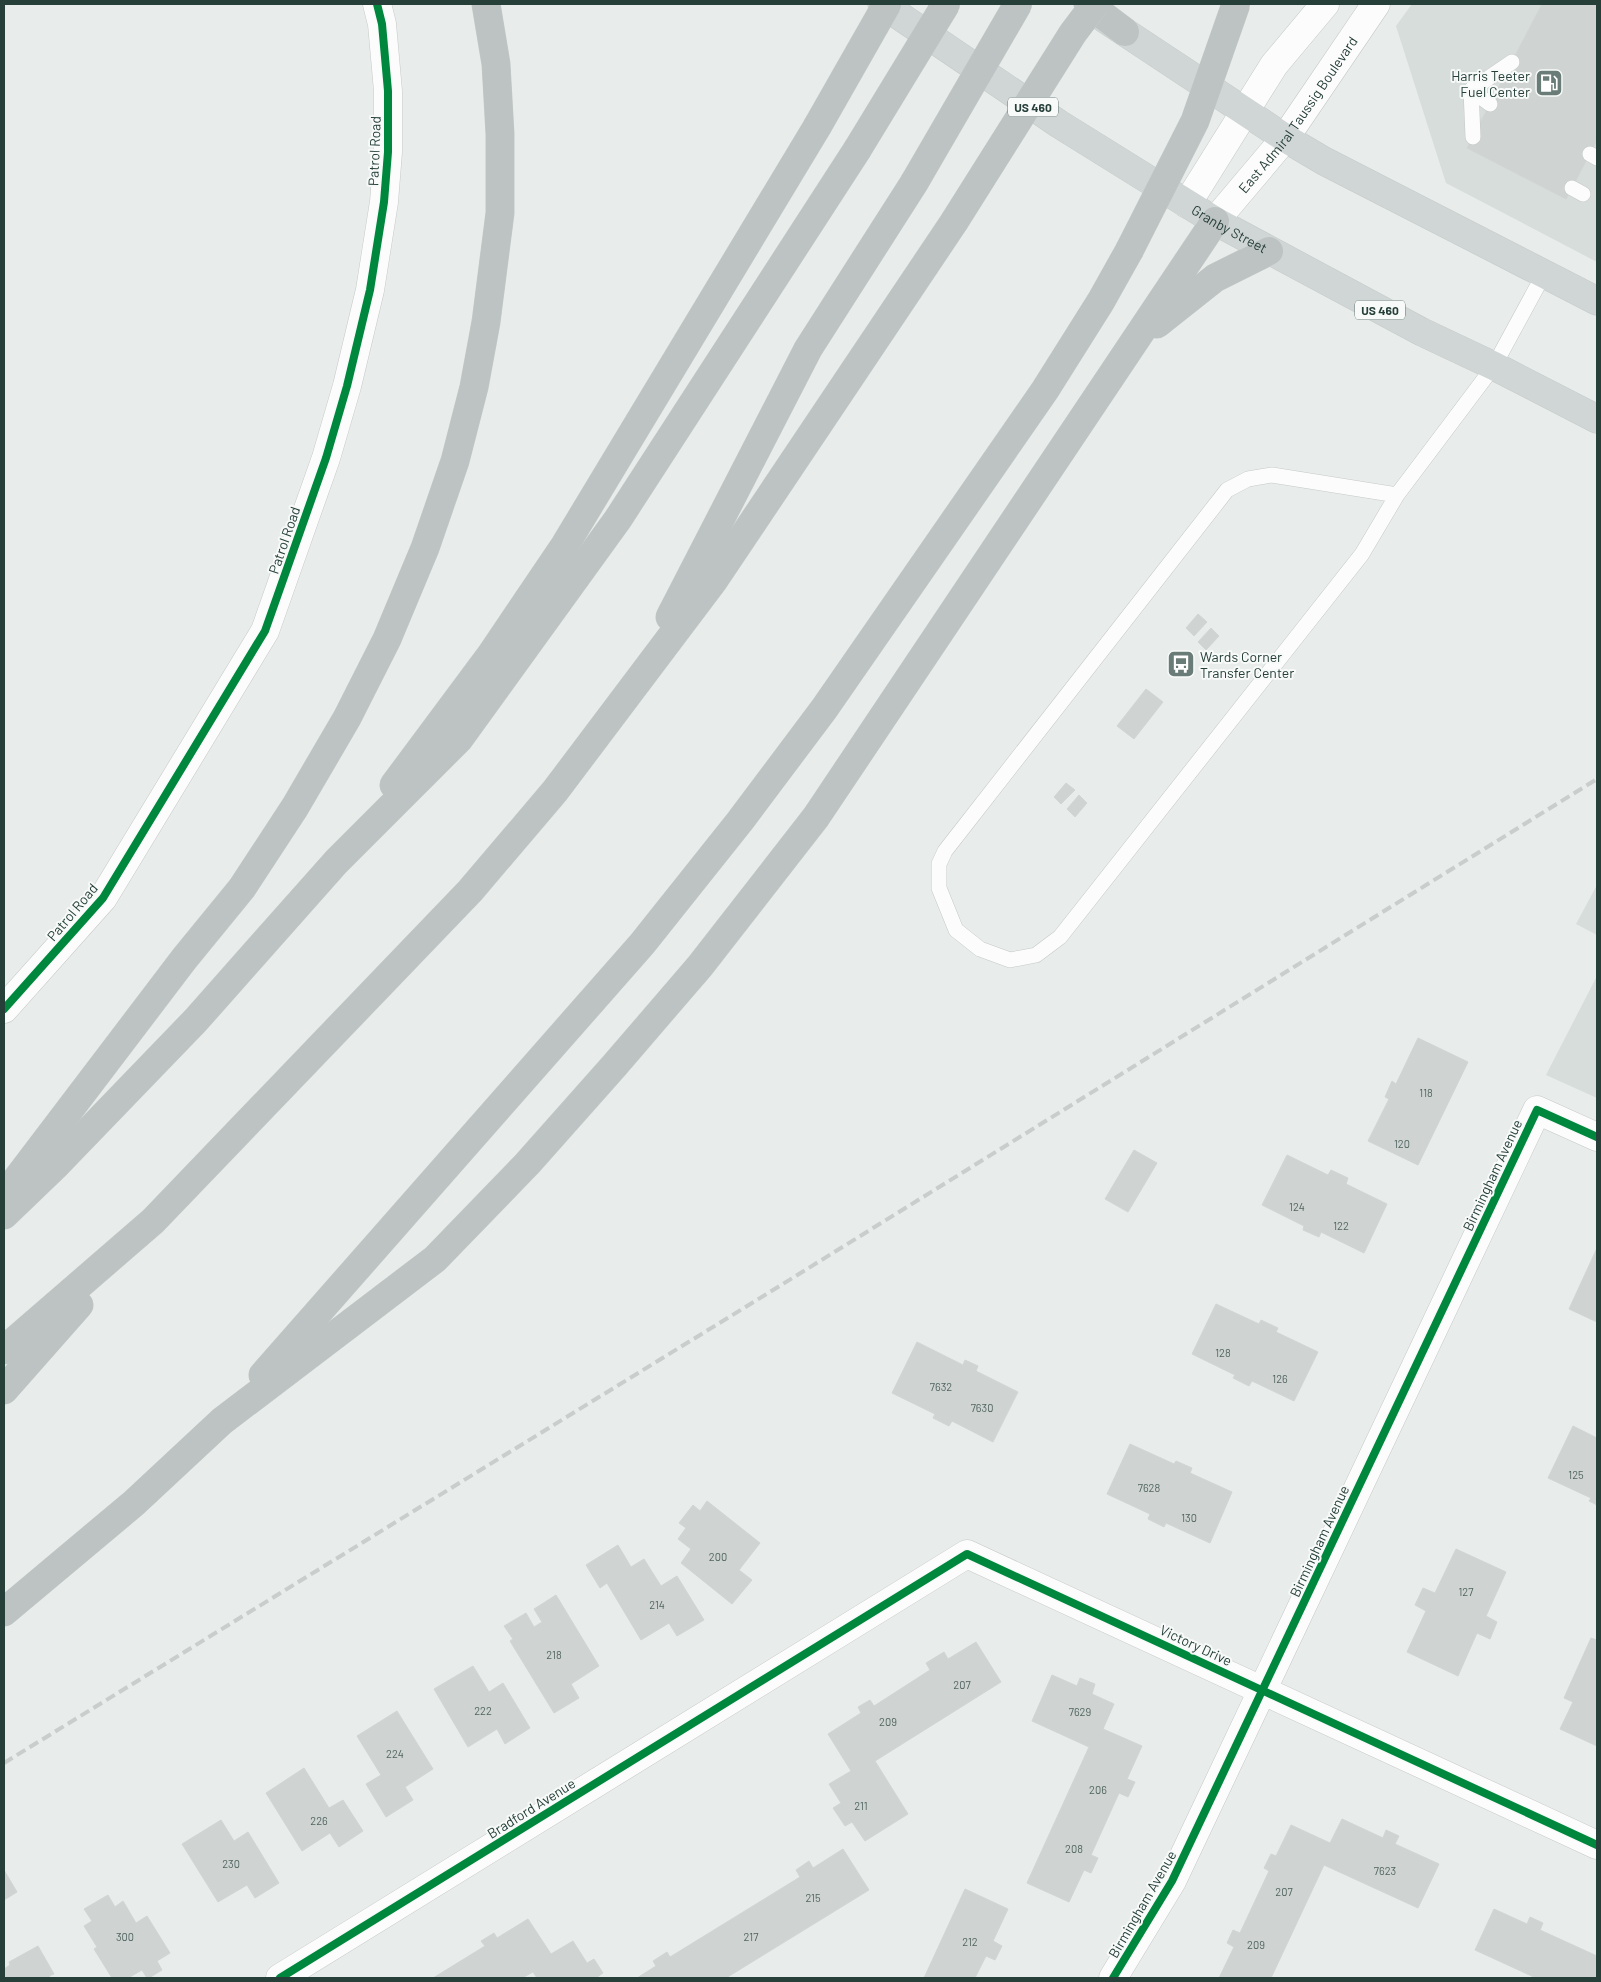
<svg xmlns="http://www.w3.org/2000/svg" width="1601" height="1982" font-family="Barlow,sans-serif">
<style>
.built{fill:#d6ddda}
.building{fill:#cfd4d2;stroke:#d1d5d3}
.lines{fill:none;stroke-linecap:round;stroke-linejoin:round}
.service-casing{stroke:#c5c9c7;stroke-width:16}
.minor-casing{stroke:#c5c9c7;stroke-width:29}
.secondary-casing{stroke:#c4c9c7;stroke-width:29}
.primary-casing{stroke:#c3cac9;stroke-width:29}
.motorway-casing{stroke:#c3cac9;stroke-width:29}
.service{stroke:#fcfcfc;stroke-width:15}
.minor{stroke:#fcfcfc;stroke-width:28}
.secondary{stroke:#fcfcfc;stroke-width:28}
.primary{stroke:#d0d6d5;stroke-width:28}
.motorway{stroke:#bdc3c2;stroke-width:28}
.rail{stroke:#c9cdcb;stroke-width:4;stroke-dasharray:10 5;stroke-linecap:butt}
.motorway-bridge-casing{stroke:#c3cac9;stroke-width:29;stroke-linecap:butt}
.motorway-bridge{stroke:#bdc3c2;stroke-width:28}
.cycleway-casing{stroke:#f7faf9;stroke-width:11}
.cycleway{stroke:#00873e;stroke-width:8}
.labels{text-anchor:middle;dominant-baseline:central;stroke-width:4;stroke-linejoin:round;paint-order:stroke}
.number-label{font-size:11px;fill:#516560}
.shield{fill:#f7faf9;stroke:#657773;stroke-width:1}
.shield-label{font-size:12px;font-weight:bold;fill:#263f39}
.poi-label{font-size:14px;fill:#263f39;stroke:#f7faf9;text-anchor:end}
.street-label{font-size:14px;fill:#263f39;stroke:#f7faf9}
</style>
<rect width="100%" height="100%" fill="#e8ecea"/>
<g class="built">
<path d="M 1412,4 L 1597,4 L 1597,262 L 1446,183 L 1396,26 Z"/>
<path d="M 1597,885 L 1597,935 L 1576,924 Z"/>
<path d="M 1597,976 L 1597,1098 L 1546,1075 Z"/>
</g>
<g class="building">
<path d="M 1542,4 L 1597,4 L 1597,140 L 1566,199 L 1467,148 Z"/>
<path d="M 1198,614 L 1207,622 L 1194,636 L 1186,628 Z"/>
<path d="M 1211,628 L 1219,636 L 1206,650 L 1198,642 Z"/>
<path d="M 1146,689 L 1163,702 L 1134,739 L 1117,726 Z"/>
<path d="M 1066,783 L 1075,790 L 1061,804 L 1054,797 Z"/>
<path d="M 1079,795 L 1087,803 L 1075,817 L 1067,809 Z"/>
<path d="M 1418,1038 L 1468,1062 L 1418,1165 L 1368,1141 L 1389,1099 L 1385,1097 L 1392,1081 L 1396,1084 Z"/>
<path d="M 1134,1150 L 1157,1163 L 1128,1212 L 1105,1199 Z"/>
<path d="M 1287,1155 L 1328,1175 L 1331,1170 L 1348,1178 L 1346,1184 L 1387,1204 L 1364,1253 L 1321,1232 L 1319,1237 L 1303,1230 L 1304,1226 L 1262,1205 Z"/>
<path d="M 1597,1248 L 1597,1322 L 1569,1309 Z"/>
<path d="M 1216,1304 L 1259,1324 L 1261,1320 L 1278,1328 L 1276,1332 L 1318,1352 L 1294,1401 L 1252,1381 L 1249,1386 L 1233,1378 L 1235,1375 L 1192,1354 Z"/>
<path d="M 917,1342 L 963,1365 L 965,1360 L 978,1366 L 976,1371 L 1018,1392 L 993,1442 L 952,1421 L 949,1426 L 933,1418 L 935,1414 L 892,1393 Z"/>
<path d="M 1573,1426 L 1597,1438 L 1597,1505 L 1589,1501 L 1591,1498 L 1548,1478 Z"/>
<path d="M 1130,1444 L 1174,1464 L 1176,1461 L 1192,1468 L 1190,1473 L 1232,1492 L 1210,1543 L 1166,1523 L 1164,1527 L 1148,1519 L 1150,1514 L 1107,1494 Z"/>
<path d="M 707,1501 L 760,1543 L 739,1570 L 752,1580 L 732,1604 L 681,1563 L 691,1549 L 678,1539 L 686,1528 L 679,1523 L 693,1505 L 700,1511 Z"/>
<path d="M 618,1545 L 631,1567 L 644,1559 L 661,1586 L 677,1576 L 704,1620 L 677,1636 L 669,1623 L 641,1640 L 607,1583 L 600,1588 L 586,1565 Z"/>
<path d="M 1456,1549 L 1506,1572 L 1486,1616 L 1497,1622 L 1490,1639 L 1477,1633 L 1458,1676 L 1407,1652 L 1426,1611 L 1415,1605 L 1423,1588 L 1435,1593 Z"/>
<path d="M 556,1595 L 599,1666 L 571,1684 L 579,1698 L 554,1713 L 510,1641 L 513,1639 L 504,1626 L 526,1613 L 534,1627 L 542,1622 L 534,1609 Z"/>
<path d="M 1591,1638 L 1597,1640 L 1597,1746 L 1560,1729 L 1573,1702 L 1564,1698 Z"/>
<path d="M 976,1642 L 1001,1682 L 875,1761 L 908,1814 L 865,1841 L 852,1822 L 845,1826 L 833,1808 L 841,1803 L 829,1784 L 851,1771 L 828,1734 L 861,1713 L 858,1707 L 870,1700 L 874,1706 L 930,1670 L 926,1663 L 944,1652 L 948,1659 Z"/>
<path d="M 473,1666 L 489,1692 L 503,1683 L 530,1728 L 505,1744 L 497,1729 L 468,1747 L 434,1689 Z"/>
<path d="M 1052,1675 L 1077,1686 L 1080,1678 L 1095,1684 L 1092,1694 L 1114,1704 L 1103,1729 L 1142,1746 L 1127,1779 L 1135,1782 L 1128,1797 L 1119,1793 L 1091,1855 L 1098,1858 L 1091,1873 L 1084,1870 L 1069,1902 L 1027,1883 L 1089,1747 L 1032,1721 Z"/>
<path d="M 397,1711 L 433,1769 L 405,1787 L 413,1800 L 386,1817 L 366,1784 L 381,1775 L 357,1736 Z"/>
<path d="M 304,1768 L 329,1808 L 343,1800 L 363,1831 L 339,1847 L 330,1833 L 302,1851 L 266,1793 Z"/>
<path d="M 1342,1819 L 1383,1838 L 1386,1830 L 1399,1836 L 1395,1844 L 1439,1864 L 1418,1908 L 1324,1865 L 1271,1978 L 1219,1978 L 1234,1947 L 1227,1943 L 1233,1930 L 1240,1933 L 1269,1871 L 1264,1868 L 1271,1854 L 1276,1856 L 1291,1825 L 1330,1843 Z"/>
<path d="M 221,1820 L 234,1841 L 248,1832 L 279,1883 L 255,1898 L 247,1885 L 218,1902 L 182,1844 Z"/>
<path d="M 843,1849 L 869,1890 L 726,1978 L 637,1978 L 656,1966 L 653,1961 L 667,1952 L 670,1957 L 800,1877 L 796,1870 L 809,1861 L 813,1868 Z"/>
<path d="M 4,1870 L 17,1892 L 4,1900 Z"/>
<path d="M 965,1889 L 1008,1909 L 993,1941 L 1002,1946 L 995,1960 L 986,1956 L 975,1978 L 924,1978 Z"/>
<path d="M 108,1895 L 115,1907 L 123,1901 L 136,1923 L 147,1916 L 170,1953 L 157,1961 L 162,1970 L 149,1978 L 147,1978 L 142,1970 L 128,1978 L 112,1978 L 94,1949 L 97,1947 L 84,1926 L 92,1921 L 84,1909 Z"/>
<path d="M 1494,1909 L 1527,1924 L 1530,1917 L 1543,1923 L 1540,1930 L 1597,1956 L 1597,1978 L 1536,1978 L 1475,1950 Z"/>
<path d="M 528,1919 L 551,1954 L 573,1941 L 587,1963 L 594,1959 L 603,1973 L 596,1978 L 537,1978 L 533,1972 L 522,1978 L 433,1978 L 485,1946 L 481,1941 L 494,1933 L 497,1938 Z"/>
<path d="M 38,1946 L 54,1974 L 49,1976 L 51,1978 L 4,1978 L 4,1969 L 10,1965 L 9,1962 Z"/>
</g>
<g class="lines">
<g class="service-casing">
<g id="service">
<path d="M 1471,90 L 1512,62"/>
<path d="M 1471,90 L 1473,137"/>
<path d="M 1471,90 L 1490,104"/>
<path d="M 1590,154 L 1597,158"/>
<path d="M 1572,188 L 1583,194"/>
<path d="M 1397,495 L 1272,475 L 1248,479 L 1227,490 L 945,851 L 939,864 L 939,888 L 956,930 L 980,949 L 1010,960 L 1036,955 L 1060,937 L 1362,554 L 1397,495 L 1494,366 L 1544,274"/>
</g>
</g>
<g class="minor-casing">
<g id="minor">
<path d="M 4,1009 L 103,898 L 265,631 L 326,458 L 347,386 L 370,290 L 384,202 L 388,152 L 388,91 L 382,24 L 377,4"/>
<path d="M 280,1978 L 967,1554 L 1597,1845"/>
<path d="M 1113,1978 L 1172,1881 L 1537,1110 L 1597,1137"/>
</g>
</g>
<g class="secondary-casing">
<g id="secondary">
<path d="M 1187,204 L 1274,65 L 1325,4"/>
<path id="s1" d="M 1215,221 L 1285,138 L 1376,4"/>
</g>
</g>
<g class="primary-casing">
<g id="primary">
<path id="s2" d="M 882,4 L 1059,124 L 1215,221 L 1422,332 L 1494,366 L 1597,419"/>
<path d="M 1105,19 L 1285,138 L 1324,161 L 1597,301"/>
</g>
</g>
<g class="motorway-casing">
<g id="motorway">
<path d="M 1088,4 L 1125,32"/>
<path d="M 1157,324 L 1215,278 L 1269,251"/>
<path d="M 670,617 L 808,349 L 914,183"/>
<path d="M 394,785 L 490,656 L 565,545 L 817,127"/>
<path d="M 4,1196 L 184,959 L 242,888 L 295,807 L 347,718 L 387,639 L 425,548 L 455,461 L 474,387 L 486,322 L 500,213 L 500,134 L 496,64 L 486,4"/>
<path d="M 4,1215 L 56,1165 L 195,1021 L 336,862 L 459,739 L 618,519 L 857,150"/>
<path d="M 4,1350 L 153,1221 L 470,891 L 555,791 L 714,580 L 954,222"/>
<path d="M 263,1375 L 642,944 L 740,821 L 824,709 L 1045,390 L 1101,301 L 1129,251"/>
<path d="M 4,1390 L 79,1305"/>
<path d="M 4,1612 L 134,1503 L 222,1421 L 435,1259 L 527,1164 L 614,1066 L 700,966 L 816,817 L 1215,221"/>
</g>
</g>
<use href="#service" class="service"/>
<use href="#minor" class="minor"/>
<use href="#secondary" class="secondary"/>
<use href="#primary" class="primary"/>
<use href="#motorway" class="motorway"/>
<path class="rail" d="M 4,1763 L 778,1287 L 1597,779"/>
<g class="motorway-bridge-casing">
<g id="motorway-bridge">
<path d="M 817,127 L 887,4"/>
<path d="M 857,150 L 946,4"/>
<path d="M 914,183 L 1018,4"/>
<path d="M 954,222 L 1073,33 L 1095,4"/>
<path d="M 1129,251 L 1195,121 L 1236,4"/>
</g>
</g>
<use href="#motorway-bridge" class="motorway-bridge"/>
<g class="cycleway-casing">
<g id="cycleway">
<path d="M 4,1009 L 103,898 L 265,631 L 326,458 L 347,386 L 370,290 L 384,202 L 388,152 L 388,91 L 382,24 L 377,4"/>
<path d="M 280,1978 L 967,1554 L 1597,1845"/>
<path d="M 1113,1978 L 1172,1881 L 1537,1110 L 1597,1137"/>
</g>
</g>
<use href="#cycleway" class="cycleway"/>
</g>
<defs>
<g id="fuel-square" transform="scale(1.4375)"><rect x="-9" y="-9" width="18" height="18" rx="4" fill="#6a7c77" stroke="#f7faf9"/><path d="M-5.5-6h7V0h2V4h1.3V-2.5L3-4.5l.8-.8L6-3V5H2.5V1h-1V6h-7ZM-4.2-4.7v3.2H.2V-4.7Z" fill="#fff"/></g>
<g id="bus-square" transform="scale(1.4375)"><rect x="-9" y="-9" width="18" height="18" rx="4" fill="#6a7c77" stroke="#f7faf9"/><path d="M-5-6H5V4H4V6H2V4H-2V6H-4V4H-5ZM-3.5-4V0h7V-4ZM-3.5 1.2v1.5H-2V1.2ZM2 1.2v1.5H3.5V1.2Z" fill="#fff"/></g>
</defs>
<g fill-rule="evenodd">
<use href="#fuel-square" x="1549" y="83"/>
<use href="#bus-square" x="1181" y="664"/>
</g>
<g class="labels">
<g class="number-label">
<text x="1426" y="1092">118</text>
<text x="1402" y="1143">120</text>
<text x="1297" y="1206">124</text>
<text x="1341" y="1225">122</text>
<text x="1223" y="1352">128</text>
<text x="1280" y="1378">126</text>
<text x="941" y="1386">7632</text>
<text x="982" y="1407">7630</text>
<text x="1576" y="1474">125</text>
<text x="1149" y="1487">7628</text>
<text x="1189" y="1517">130</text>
<text x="718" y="1556">200</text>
<text x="1466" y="1591">127</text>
<text x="657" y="1604">214</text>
<text x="554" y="1654">218</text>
<text x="962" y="1684">207</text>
<text x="483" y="1710">222</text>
<text x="1080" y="1711">7629</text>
<text x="888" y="1721">209</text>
<text x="395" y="1753">224</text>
<text x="1098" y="1789">206</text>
<text x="861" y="1805">211</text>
<text x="319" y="1820">226</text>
<text x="1074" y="1848">208</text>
<text x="231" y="1863">230</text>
<text x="1385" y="1870">7623</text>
<text x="1284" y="1891">207</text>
<text x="813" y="1897">215</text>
<text x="125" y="1936">300</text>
<text x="751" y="1936">217</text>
<text x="970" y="1941">212</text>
<text x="1256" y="1944">209</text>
</g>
<g class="shield">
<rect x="1008" y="97.5" width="50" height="19" rx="4"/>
<rect x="1355" y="300.5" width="50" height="19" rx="4"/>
</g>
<g class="shield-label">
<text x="1033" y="107">US 460</text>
<text x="1380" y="310">US 460</text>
</g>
<g class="poi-label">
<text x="1530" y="75">Harris Teeter<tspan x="1530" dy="16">Fuel Center</tspan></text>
<text x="1200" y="656" text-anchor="start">Wards Corner<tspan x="1200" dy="16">Transfer Center</tspan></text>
</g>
<g class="street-label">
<text stroke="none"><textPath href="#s1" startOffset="135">East Admiral Taussig Boulevard</textPath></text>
<text transform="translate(374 151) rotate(-88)">Patrol Road</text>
<text stroke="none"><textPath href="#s2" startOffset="414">Granby Street</textPath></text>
<text transform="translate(284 540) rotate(-71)">Patrol Road</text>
<text transform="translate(72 912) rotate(-50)">Patrol Road</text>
<text transform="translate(1492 1175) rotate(-65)">Birmingham Avenue</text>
<text transform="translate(1319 1541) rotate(-65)">Birmingham Avenue</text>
<text transform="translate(1196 1645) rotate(25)">Victory Drive</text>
<text transform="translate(531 1808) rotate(-32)">Bradford Avenue</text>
<text transform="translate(1142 1904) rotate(-60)">Birmingham Avenue</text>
</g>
</g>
<rect width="1601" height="1982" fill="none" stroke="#263f39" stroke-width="10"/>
</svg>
